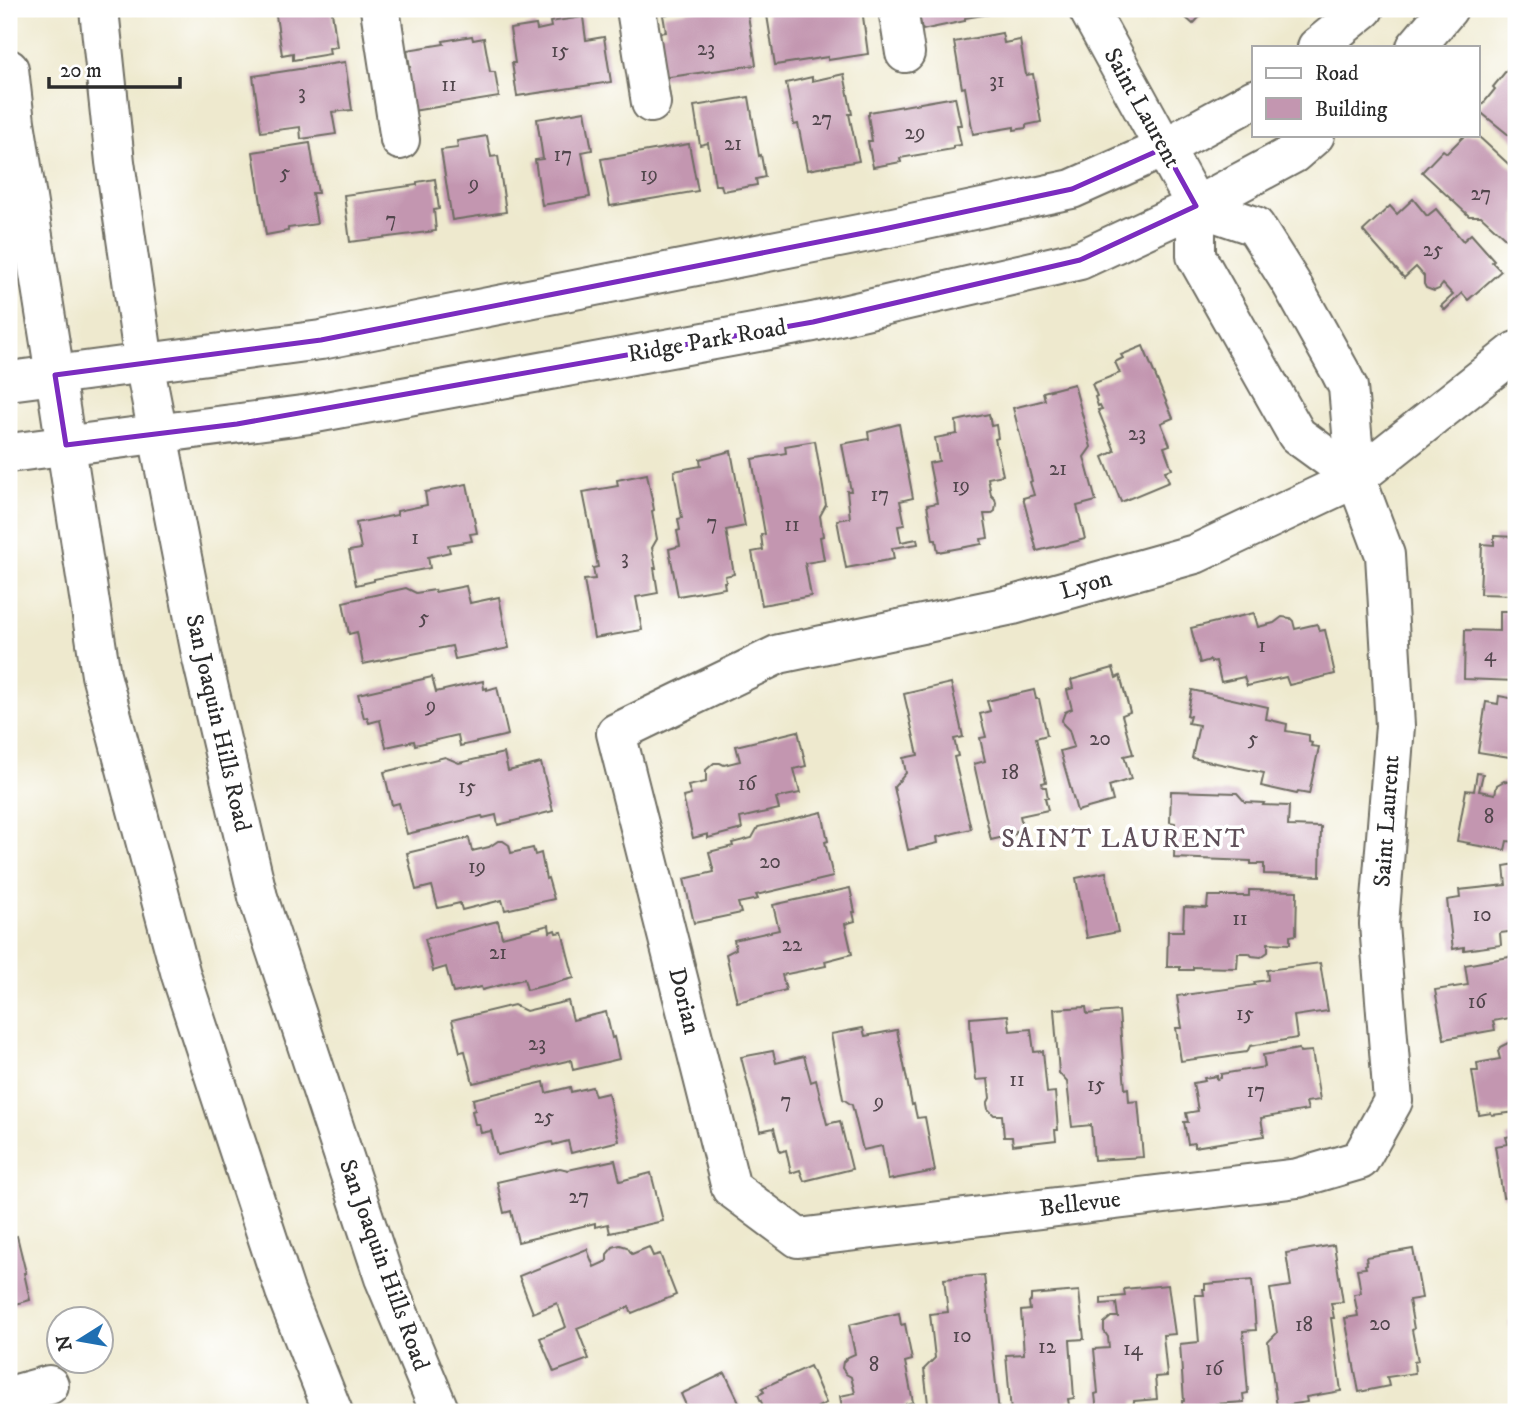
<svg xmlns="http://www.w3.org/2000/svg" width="1525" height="1421" font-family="'IM FELL DW Pica',serif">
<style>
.building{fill:#c396b0}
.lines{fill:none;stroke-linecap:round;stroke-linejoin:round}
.minor-casing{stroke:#6f6e64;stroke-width:42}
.major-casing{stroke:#6f6e64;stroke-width:42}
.minor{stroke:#fff;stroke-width:38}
.major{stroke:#fff;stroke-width:38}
.marked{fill:none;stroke:#7b2cbf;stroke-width:5;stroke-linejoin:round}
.labels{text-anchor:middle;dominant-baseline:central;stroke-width:7;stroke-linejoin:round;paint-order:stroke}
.number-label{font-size:21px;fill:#51464c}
.street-label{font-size:24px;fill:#2b2b2b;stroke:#fff}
.neighbourhood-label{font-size:26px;letter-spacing:2px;fill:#60505a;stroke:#fff}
</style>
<rect width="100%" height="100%" fill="#fff"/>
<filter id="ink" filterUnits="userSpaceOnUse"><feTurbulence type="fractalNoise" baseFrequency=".0143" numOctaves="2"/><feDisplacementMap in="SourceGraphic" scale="14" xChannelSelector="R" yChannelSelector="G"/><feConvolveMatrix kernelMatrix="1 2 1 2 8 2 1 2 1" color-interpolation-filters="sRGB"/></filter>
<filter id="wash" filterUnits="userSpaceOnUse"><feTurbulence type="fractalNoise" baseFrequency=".00686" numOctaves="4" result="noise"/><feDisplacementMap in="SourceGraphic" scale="28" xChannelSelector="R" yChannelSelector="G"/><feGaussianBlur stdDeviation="1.57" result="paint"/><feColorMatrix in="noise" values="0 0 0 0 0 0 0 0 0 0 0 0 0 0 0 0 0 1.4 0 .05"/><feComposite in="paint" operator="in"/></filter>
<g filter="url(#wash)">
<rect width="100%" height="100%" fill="#eee9ce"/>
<g id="blocks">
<g class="building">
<path d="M 275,9 L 337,9 L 337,11 L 332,12 L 337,47 L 329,48 L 330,54 L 293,60 L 293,53 L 282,55 Z"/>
<path d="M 700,9 L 747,9 L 756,65 L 662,78 L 656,33 L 666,32 L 663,15 Z"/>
<path d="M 766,9 L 843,9 L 843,12 L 862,9 L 868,54 L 828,60 L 828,57 L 775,65 Z"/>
<path d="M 918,9 L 1001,9 L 1002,12 L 965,18 L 965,21 L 922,30 Z"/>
<path d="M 1176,9 L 1212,9 L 1208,13 L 1205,11 L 1193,24 Z"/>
<path d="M 583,17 L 586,40 L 604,37 L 611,82 L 517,96 L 512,63 L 515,63 L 510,29 L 536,25 L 537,30 L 551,27 L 550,22 Z"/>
<path d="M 1002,33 L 1004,43 L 1020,40 L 1026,75 L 1033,74 L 1041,122 L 1026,125 L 1026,128 L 1014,130 L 1014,127 L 973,134 L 965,87 L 962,88 L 954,42 Z"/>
<path d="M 472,36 L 473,40 L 484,38 L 490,72 L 495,72 L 499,97 L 406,112 L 399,69 L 410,67 L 407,50 L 444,44 L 443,41 Z"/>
<path d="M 1514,61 L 1516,62 L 1516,141 L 1478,110 L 1495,89 L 1493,87 Z"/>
<path d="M 345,62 L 352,110 L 332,112 L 336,134 L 301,139 L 300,127 L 261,132 L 253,76 Z"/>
<path d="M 844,74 L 852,114 L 849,114 L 859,161 L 807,170 L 798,124 L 794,125 L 786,83 L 812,77 L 812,81 Z"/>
<path d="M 749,97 L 759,156 L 761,155 L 765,177 L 756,179 L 757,185 L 723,191 L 721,185 L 715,185 L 708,143 L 700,145 L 694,106 Z"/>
<path d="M 955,97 L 961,125 L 957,125 L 961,145 L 953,146 L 953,149 L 900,158 L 901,162 L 873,167 L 868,141 L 872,141 L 868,115 L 869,115 L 869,112 Z"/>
<path d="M 585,111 L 592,150 L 582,152 L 590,197 L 542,205 L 535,160 L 543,159 L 537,119 Z"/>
<path d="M 1465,135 L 1477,135 L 1516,171 L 1516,244 L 1514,246 L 1481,216 L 1469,216 L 1422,172 L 1443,150 L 1447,153 Z"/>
<path d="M 487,136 L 491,157 L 498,156 L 506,212 L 452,220 L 441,150 L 458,148 L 457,141 Z"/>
<path d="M 310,143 L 318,193 L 312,193 L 317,224 L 288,228 L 288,231 L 266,235 L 253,152 Z"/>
<path d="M 689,144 L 698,191 L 610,206 L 601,159 Z"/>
<path d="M 435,179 L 439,209 L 434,210 L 436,231 L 350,242 L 344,195 L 417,185 L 417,182 Z"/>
<path d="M 1413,199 L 1427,216 L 1436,209 L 1463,241 L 1471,234 L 1494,260 L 1492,262 L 1501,271 L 1468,300 L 1462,293 L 1445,310 L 1441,306 L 1453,295 L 1443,284 L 1439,289 L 1434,291 L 1426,288 L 1424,284 L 1424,276 L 1416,267 L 1404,278 L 1363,231 L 1390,206 L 1397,214 Z"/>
<path d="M 1143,346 L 1173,418 L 1161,423 L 1170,445 L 1164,447 L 1172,469 L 1165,471 L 1169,482 L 1121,502 L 1103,457 L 1115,451 L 1098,410 L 1102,409 L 1100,405 L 1098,406 L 1095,397 L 1097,396 L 1092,384 L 1120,373 L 1115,362 L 1123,358 L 1121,355 Z"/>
<path d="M 1074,384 L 1091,447 L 1084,457 L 1096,501 L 1077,506 L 1085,539 L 1037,551 L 1023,498 L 1034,495 L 1030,482 L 1032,481 L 1013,408 L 1045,400 L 1043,392 Z"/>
<path d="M 989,414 L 991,426 L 996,425 L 998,438 L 995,439 L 1003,475 L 988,478 L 991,495 L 995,499 L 996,503 L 995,511 L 991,514 L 984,514 L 988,538 L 981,539 L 982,544 L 938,552 L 936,540 L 933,540 L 927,505 L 937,503 L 929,463 L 939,461 L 935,438 L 957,434 L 956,421 Z"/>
<path d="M 899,424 L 913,498 L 900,501 L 905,525 L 898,526 L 901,542 L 917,539 L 918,544 L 892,548 L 894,559 L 846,568 L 837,520 L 850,518 L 847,491 L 851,491 L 842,444 L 869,439 L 868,432 Z"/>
<path d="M 815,441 L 826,505 L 820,516 L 823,536 L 820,537 L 824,560 L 805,563 L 811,596 L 762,605 L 752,552 L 763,550 L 761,535 L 765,534 L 752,459 L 786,453 L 785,446 Z"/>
<path d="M 731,451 L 745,526 L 726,530 L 734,574 L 725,576 L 726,582 L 724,582 L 725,588 L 678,596 L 669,549 L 680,546 L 677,531 L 680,530 L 678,519 L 682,518 L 674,471 L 701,466 L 700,459 Z"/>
<path d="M 647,474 L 654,510 L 652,511 L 657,539 L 652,548 L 656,568 L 654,568 L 658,593 L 636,597 L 642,630 L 594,638 L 584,580 L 595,579 L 593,568 L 598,567 L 583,492 L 618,486 L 617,480 Z"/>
<path d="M 467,484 L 477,533 L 470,534 L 472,541 L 448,545 L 450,552 L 428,557 L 430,568 L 374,579 L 374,581 L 356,585 L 349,551 L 361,549 L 356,523 L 397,515 L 397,511 L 427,505 L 425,492 Z"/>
<path d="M 1494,536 L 1516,537 L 1516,595 L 1480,594 L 1482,544 L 1494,545 Z"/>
<path d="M 466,586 L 470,603 L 499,597 L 509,648 L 455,659 L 452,646 L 363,664 L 357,632 L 349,634 L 343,602 L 406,588 L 416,593 L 435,590 L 435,592 Z"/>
<path d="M 1500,611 L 1516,611 L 1516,681 L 1464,679 L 1465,630 L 1500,631 Z"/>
<path d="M 1254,613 L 1258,627 L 1274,623 L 1282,617 L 1290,618 L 1293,621 L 1295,629 L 1317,624 L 1319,631 L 1325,630 L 1335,674 L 1289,685 L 1286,677 L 1247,686 L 1244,677 L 1221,682 L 1216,661 L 1211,662 L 1210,660 L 1200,663 L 1191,628 Z"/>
<path d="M 1113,668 L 1116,678 L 1120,676 L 1130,712 L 1122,715 L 1133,754 L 1124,756 L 1131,779 L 1109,786 L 1113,801 L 1077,811 L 1060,751 L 1074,747 L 1069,730 L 1063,724 L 1062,720 L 1065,712 L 1072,709 L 1067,690 L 1073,688 L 1071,680 Z"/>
<path d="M 432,677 L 436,692 L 483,681 L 484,689 L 487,688 L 487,690 L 497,687 L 508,735 L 460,746 L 458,735 L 415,745 L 414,741 L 386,747 L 380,720 L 369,723 L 367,717 L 364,718 L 358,694 Z"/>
<path d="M 951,683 L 963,737 L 954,739 L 958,756 L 954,757 L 971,829 L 937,837 L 938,843 L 908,850 L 894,787 L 906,773 L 903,758 L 918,755 L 904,694 Z"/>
<path d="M 1034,690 L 1036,699 L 1039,699 L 1047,735 L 1036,738 L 1046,782 L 1042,783 L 1043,787 L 1046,787 L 1048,798 L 1045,798 L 1048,810 L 1020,816 L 1023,829 L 1016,831 L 1016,834 L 991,840 L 974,764 L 985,761 L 980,738 L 986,737 L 980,714 L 990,711 L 987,701 Z"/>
<path d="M 1192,690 L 1268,707 L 1266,719 L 1287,724 L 1286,731 L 1309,735 L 1309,742 L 1312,743 L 1311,746 L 1319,747 L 1309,794 L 1298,792 L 1297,794 L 1261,786 L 1264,773 L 1192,758 L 1199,725 L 1188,723 L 1190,716 L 1187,715 Z"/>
<path d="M 1499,696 L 1516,699 L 1516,758 L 1478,752 L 1486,702 L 1498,704 Z"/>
<path d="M 798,731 L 806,766 L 794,769 L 800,793 L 776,798 L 779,809 L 740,818 L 742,829 L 708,838 L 708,834 L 693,838 L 683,797 L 691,795 L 688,786 L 706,782 L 706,770 L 714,763 L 720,763 L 724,765 L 740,761 L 736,746 Z"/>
<path d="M 504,753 L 508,771 L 541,763 L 553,811 L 498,825 L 496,815 L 483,818 L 482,816 L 407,834 L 399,803 L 392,805 L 384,772 L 445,757 L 459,763 Z"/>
<path d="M 1477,773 L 1483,774 L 1479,791 L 1495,794 L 1497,785 L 1504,781 L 1509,782 L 1516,788 L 1516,842 L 1507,841 L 1505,850 L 1468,844 L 1469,843 L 1457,841 L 1466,790 L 1474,791 Z"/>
<path d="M 1171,791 L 1237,793 L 1245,802 L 1264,803 L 1263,805 L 1289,806 L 1288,826 L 1321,827 L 1320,876 L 1264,874 L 1264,864 L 1251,864 L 1251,861 L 1174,858 L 1175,823 L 1170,822 Z"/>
<path d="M 822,812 L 828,841 L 825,842 L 833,877 L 756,895 L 758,899 L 738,903 L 741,913 L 694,923 L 684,879 L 714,872 L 709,852 L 733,846 L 732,843 L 752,838 L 758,827 Z"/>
<path d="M 469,838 L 472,851 L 489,847 L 498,841 L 503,841 L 509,845 L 511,853 L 533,848 L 535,855 L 541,853 L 546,879 L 548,878 L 554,899 L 505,910 L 502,900 L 462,910 L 460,903 L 438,908 L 432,886 L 416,890 L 407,853 Z"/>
<path d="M 1516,864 L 1516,931 L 1500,933 L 1501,945 L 1464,950 L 1464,947 L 1453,949 L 1447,900 L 1460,898 L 1459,890 L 1506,885 L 1504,866 Z"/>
<path d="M 1106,872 L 1118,932 L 1087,938 L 1076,878 Z"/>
<path d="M 850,888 L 855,912 L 853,912 L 855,921 L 845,924 L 852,954 L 825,961 L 826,966 L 782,975 L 786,990 L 737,1002 L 726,954 L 736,949 L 734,940 L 779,930 L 773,905 Z"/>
<path d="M 1249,890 L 1297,891 L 1296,935 L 1290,936 L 1290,944 L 1268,943 L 1268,952 L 1261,957 L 1252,956 L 1249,953 L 1238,953 L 1237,968 L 1193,967 L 1193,970 L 1180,970 L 1180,967 L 1167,967 L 1168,931 L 1183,931 L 1184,907 L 1207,908 L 1208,896 L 1249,896 Z"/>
<path d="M 498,921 L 502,937 L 549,925 L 550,932 L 555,930 L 556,933 L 562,932 L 574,978 L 527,990 L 524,979 L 482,990 L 481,987 L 453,993 L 446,967 L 433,971 L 425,939 Z"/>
<path d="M 1516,948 L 1516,1015 L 1514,1015 L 1515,1017 L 1493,1021 L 1495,1030 L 1444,1039 L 1435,990 L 1468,985 L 1465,965 L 1509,957 Z"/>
<path d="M 1320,963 L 1328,1011 L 1294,1016 L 1297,1038 L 1250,1046 L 1247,1052 L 1181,1061 L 1176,1028 L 1182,1028 L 1177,996 L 1255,985 L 1254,982 L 1268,980 L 1267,970 Z"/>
<path d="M 568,1001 L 573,1020 L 606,1012 L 612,1038 L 614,1037 L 619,1059 L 573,1070 L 571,1060 L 473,1083 L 465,1051 L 460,1052 L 452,1020 L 514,1005 L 526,1011 Z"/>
<path d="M 1086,1007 L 1087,1014 L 1119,1011 L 1125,1089 L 1128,1088 L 1129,1102 L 1138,1101 L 1143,1157 L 1094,1160 L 1091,1125 L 1072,1127 L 1067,1082 L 1059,1073 L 1054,1009 Z"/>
<path d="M 1008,1015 L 1010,1031 L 1031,1029 L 1034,1052 L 1043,1051 L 1047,1093 L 1055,1092 L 1058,1130 L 1055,1130 L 1056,1140 L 1013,1145 L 1012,1137 L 1004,1137 L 1002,1115 L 994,1115 L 988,1109 L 987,1104 L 990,1098 L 988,1079 L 976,1080 L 972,1042 L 971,1042 L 970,1018 Z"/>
<path d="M 863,1028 L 865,1036 L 897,1030 L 912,1105 L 914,1104 L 917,1118 L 925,1117 L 935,1171 L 888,1180 L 882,1146 L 863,1150 L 852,1105 L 843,1099 L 831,1034 Z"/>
<path d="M 1508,1043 L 1512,1043 L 1516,1045 L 1516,1112 L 1492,1115 L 1491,1113 L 1479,1115 L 1472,1071 L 1478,1071 L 1477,1063 L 1500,1059 L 1498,1051 L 1500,1047 Z"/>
<path d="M 1299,1049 L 1300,1052 L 1312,1051 L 1320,1100 L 1306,1102 L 1308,1110 L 1261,1118 L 1264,1136 L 1194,1147 L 1194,1143 L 1188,1144 L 1184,1122 L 1188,1122 L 1186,1113 L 1198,1111 L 1193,1083 L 1205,1081 L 1204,1078 L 1217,1076 L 1217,1079 L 1221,1078 L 1221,1074 L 1265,1067 L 1263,1055 Z"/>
<path d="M 773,1051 L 776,1063 L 804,1056 L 811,1082 L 816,1080 L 827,1124 L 840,1121 L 852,1169 L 804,1181 L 800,1170 L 791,1173 L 786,1150 L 780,1152 L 774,1128 L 760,1131 L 741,1057 Z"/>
<path d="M 544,1082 L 546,1093 L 570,1087 L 571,1092 L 592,1087 L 595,1096 L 608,1093 L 619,1141 L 571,1153 L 568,1141 L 553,1145 L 552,1142 L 497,1155 L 491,1131 L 481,1133 L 479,1124 L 475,1124 L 472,1111 L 475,1110 L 473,1099 Z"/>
<path d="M 1516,1135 L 1516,1196 L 1503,1197 L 1495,1146 L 1508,1144 L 1506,1137 Z"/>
<path d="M 615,1160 L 620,1181 L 651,1173 L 663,1221 L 610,1233 L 608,1224 L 595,1227 L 595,1223 L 518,1242 L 511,1211 L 504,1213 L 497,1182 L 560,1168 L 568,1170 Z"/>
<path d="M 10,1210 L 12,1221 L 10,1221 L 14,1237 L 17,1236 L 26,1273 L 24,1273 L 30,1300 L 9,1306 Z"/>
<path d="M 1516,1232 L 1516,1262 L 1515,1262 L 1510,1233 Z"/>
<path d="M 620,1245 L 627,1247 L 632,1254 L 649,1247 L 653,1256 L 660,1254 L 676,1295 L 632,1313 L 629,1307 L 577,1328 L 589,1359 L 554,1372 L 540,1338 L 566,1327 L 557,1303 L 533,1313 L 519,1276 L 587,1249 L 594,1267 L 607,1261 L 607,1254 L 613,1247 Z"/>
<path d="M 1334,1245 L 1343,1302 L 1331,1303 L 1334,1318 L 1331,1318 L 1341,1391 L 1306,1397 L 1307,1402 L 1277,1407 L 1268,1342 L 1277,1333 L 1270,1289 L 1291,1286 L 1286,1253 Z"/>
<path d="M 1413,1249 L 1422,1298 L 1409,1300 L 1414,1329 L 1412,1330 L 1418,1361 L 1414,1362 L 1415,1373 L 1387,1377 L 1389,1386 L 1359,1392 L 1345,1318 L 1358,1316 L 1354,1294 L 1361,1293 L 1357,1269 L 1366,1268 L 1365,1265 L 1367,1264 L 1366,1257 Z"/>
<path d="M 984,1275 L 999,1412 L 929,1412 L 924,1369 L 935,1358 L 930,1314 L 948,1312 L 944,1279 Z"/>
<path d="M 1252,1280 L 1256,1330 L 1243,1331 L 1248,1393 L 1243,1394 L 1244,1402 L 1216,1404 L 1217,1412 L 1183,1412 L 1182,1401 L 1184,1401 L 1180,1344 L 1199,1342 L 1195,1295 L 1204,1295 L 1203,1289 L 1205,1289 L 1205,1284 Z"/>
<path d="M 1168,1285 L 1175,1334 L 1163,1335 L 1167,1376 L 1155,1377 L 1157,1399 L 1134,1401 L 1132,1412 L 1097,1412 L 1095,1394 L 1098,1393 L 1094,1349 L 1109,1348 L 1108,1337 L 1104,1331 L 1104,1323 L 1111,1317 L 1118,1317 L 1116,1303 L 1101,1304 L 1101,1298 L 1125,1296 L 1124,1289 Z"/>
<path d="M 1079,1291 L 1084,1339 L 1070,1340 L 1074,1398 L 1068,1399 L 1070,1412 L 1011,1412 L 1006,1355 L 1024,1354 L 1021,1311 L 1030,1310 L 1029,1302 L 1031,1301 L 1031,1295 Z"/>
<path d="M 899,1313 L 901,1325 L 905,1324 L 912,1360 L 905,1362 L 913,1402 L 906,1404 L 908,1412 L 843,1412 L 840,1396 L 855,1393 L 851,1377 L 846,1374 L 842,1368 L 843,1362 L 848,1357 L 855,1354 L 849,1325 Z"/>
<path d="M 1516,1320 L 1516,1357 L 1515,1357 L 1509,1322 Z"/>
<path d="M 810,1366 L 826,1403 L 816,1408 L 817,1412 L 766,1412 L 758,1395 L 764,1392 L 762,1388 Z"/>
<path d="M 725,1373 L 744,1412 L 689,1412 L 681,1394 Z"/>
</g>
</g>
</g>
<g filter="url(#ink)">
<use href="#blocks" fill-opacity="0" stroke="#6f6e64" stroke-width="2"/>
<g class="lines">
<g class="minor-casing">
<g id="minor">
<path d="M 380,9 L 400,140"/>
<path d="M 636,9 L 651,103"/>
<path d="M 898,9 L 905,53"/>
<path d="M 1088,9 L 1196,206 L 1196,256 L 1297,435 L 1356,478"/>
<path d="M 1317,47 L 1364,9"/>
<path d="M 1416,47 L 1448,9"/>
<path d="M 1196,206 L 1255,226 L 1291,283 L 1340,371 L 1348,387 L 1356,478 L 1385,555 L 1395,726 L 1379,924 L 1393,1101 L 1360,1160 L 1298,1178 L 798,1238 L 731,1188 L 616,733 L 779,654 L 1013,605 L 1195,554 L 1356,478 L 1516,351"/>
<path d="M 9,381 L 321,340 L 879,230 L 1072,189 L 1164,148 L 1254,99"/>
<path d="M 9,453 L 310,414 L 813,322 L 1080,260 L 1196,206 L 1293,154 L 1315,135"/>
<path d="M 9,1396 L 49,1385"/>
</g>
</g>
<g class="major-casing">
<g id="major">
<path d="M 99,9 L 115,162 L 144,363 L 202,659 L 258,897 L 384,1278 L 440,1412"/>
<path d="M 9,69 L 15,122 L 55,375 L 101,675 L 181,975 L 285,1291 L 333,1412"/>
</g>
</g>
<use href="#minor" class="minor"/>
<use href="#major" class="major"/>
</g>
</g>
<path class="marked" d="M 1164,148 L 1196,206 L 1080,260 L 813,322 L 237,424 L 66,445 L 55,375 L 321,340 L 879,230 L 1072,189 Z"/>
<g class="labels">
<g class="number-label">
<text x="706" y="49">23</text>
<text x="560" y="51">15</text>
<text x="997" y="81">31</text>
<text x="449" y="85">11</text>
<text x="302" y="93">3</text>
<text x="822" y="119">27</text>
<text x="915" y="133">29</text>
<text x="733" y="144">21</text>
<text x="563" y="155">17</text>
<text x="285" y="173">5</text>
<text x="649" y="175">19</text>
<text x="474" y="184">9</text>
<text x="1481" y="194">27</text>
<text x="391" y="220">7</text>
<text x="1433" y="250">25</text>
<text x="1137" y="434">23</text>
<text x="1058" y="469">21</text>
<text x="961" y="486">19</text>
<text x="880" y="495">17</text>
<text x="712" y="523">7</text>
<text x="792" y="525">11</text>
<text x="415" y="538">1</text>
<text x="625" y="558">3</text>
<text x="424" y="618">5</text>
<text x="1262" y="646">1</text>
<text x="1490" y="655">4</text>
<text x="431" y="706">9</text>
<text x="1100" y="739">20</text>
<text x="1253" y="739">5</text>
<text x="1010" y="773">18</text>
<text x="747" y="784">16</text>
<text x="467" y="787">15</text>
<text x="1489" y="817">8</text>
<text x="770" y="862">20</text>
<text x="477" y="867">19</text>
<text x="1482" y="915">10</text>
<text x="1240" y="919">11</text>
<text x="792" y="945">22</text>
<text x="498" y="953">21</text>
<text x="1477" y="1002">16</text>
<text x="1245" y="1014">15</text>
<text x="537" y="1044">23</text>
<text x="1017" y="1080">11</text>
<text x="1096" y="1085">15</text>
<text x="1256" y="1091">17</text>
<text x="786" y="1101">7</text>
<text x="879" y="1102">9</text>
<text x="544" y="1117">25</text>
<text x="579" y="1197">27</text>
<text x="1380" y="1324">20</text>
<text x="1304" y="1325">18</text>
<text x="962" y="1336">10</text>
<text x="1047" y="1347">12</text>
<text x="1133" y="1349">14</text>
<text x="874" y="1365">8</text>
<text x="1214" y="1369">16</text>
</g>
<g class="street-label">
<text transform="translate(1142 108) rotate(61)">Saint Laurent</text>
<text transform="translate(707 341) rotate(-10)">Ridge Park Road</text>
<text transform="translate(1086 585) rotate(-16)">Lyon</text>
<text transform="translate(218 723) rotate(77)">San Joaquin Hills Road</text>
<text transform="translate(1387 821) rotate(-86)">Saint Laurent</text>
<text transform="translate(684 1001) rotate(76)">Dorian</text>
<text transform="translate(1080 1204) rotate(-7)">Bellevue</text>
<text transform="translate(384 1265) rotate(70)">San Joaquin Hills Road</text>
</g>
<g class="neighbourhood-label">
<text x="1124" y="839">SAINT LAURENT</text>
</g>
</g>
<rect width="1525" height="1421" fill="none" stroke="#fff" stroke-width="35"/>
<rect x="1252" y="46" width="228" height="91" fill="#ffffff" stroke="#aaaaaa" stroke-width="2"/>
<rect x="1266" y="68" width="35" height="10" fill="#ffffff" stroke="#aaaaaa" stroke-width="2"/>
<text x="1315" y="80" font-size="21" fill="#2b2b2b">Road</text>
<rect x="1266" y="98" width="35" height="21" fill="#c396b0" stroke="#aaaaaa" stroke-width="2"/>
<text x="1315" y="116" font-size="21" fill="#2b2b2b">Building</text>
<g transform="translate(80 1340) rotate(259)"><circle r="33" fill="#ffffff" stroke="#aaaaaa" stroke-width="2"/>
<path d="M0-5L12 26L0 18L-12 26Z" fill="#1f6fb2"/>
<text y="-10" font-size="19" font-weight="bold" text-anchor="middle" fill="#2b2b2b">N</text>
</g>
<path d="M49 77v10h131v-10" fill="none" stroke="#2b2b2b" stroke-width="3.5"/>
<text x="60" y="77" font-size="21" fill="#2b2b2b" stroke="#ffffff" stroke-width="5" paint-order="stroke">20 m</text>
</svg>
